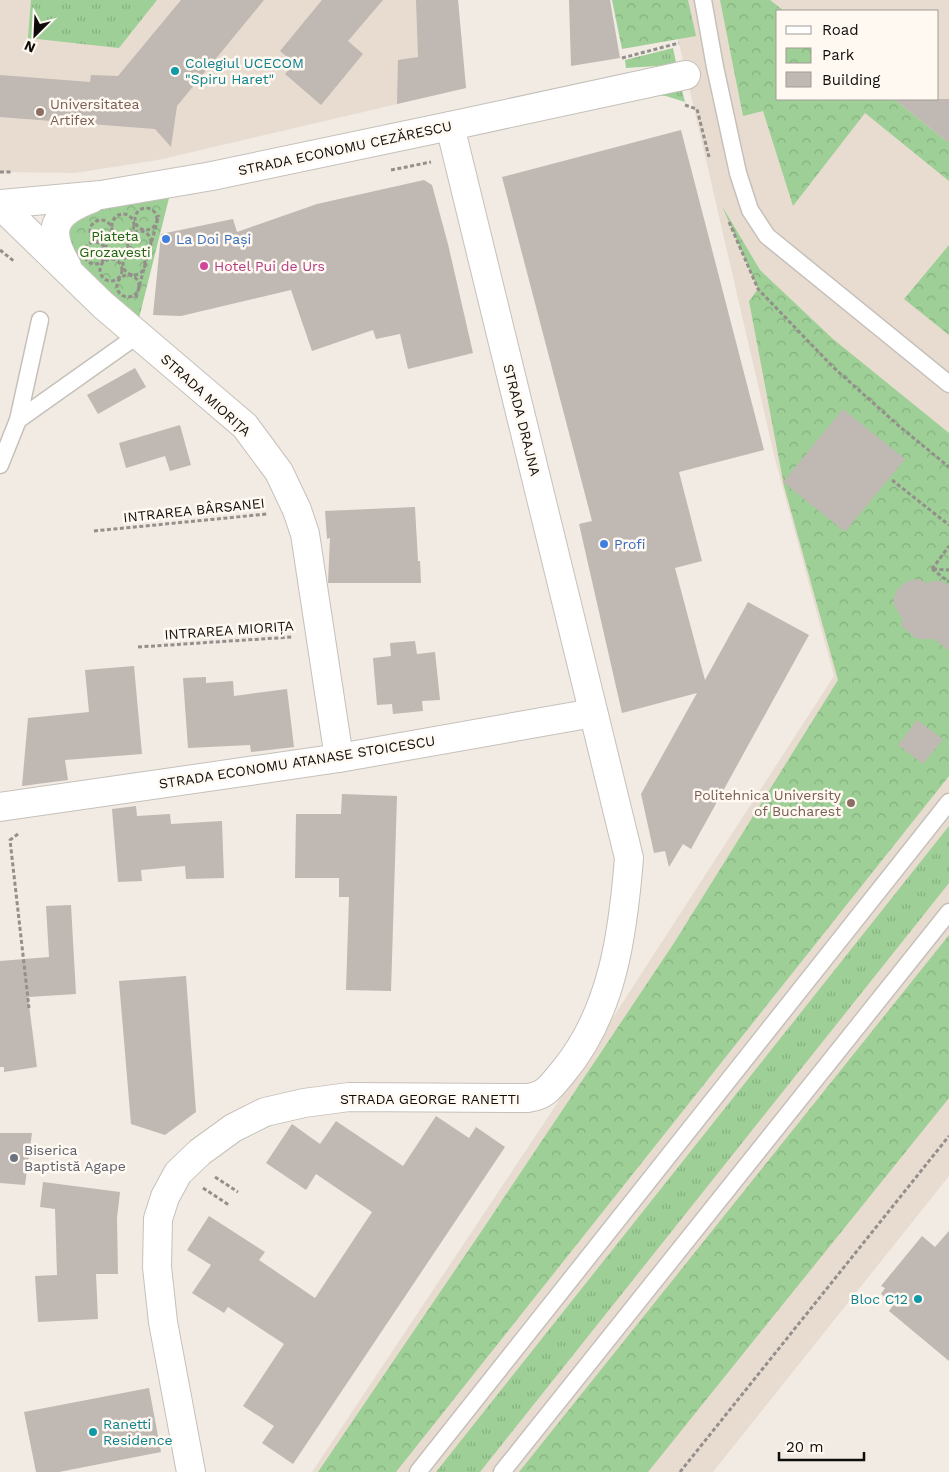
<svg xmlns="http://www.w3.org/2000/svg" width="949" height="1472" font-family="'Work Sans',sans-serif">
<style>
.built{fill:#e8dcd0;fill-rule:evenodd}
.grass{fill:url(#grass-tufts)}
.park{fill:url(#park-crowns)}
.building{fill:#c0b8b3}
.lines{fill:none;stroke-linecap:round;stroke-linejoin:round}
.service-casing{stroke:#c6c0ba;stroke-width:19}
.minor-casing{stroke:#c6c0ba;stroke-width:30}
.path{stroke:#948f8b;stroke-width:3;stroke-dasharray:4 2.5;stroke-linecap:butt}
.service{stroke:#fff;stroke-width:16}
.minor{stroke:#fff;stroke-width:28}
.culture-dot{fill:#0f9aa8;stroke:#fff9f2;stroke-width:2}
.education-dot{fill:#8d6e63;stroke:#fff9f2;stroke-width:2}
.shop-dot{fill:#3f7fe0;stroke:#fff9f2;stroke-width:2}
.hotel-dot{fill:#d1479c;stroke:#fff9f2;stroke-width:2}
.worship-dot{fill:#6b7280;stroke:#fff9f2;stroke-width:2}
.labels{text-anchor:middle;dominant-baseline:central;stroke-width:5;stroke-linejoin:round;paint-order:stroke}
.culture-label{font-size:14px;fill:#0d838f;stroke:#fff9f2;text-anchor:start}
.education-label{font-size:14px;fill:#785e54;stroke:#fff9f2;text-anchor:start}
.street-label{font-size:14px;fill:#0f0d0b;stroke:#fff9f2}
.park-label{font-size:14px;fill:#1b6411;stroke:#fff9f2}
.shop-label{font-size:14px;fill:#366cbe;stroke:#fff9f2;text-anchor:start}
.hotel-label{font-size:14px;fill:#b23c85;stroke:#fff9f2;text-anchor:start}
.worship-label{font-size:14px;fill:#5b616d;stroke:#fff9f2;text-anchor:start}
</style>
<defs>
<pattern id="grass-tufts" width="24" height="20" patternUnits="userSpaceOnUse" patternTransform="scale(1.25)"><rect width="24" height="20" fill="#9dcf96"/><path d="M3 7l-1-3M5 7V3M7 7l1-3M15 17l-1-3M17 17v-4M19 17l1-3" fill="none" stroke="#86b180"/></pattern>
<pattern id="park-crowns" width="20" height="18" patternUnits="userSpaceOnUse" patternTransform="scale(1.25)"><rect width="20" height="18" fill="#9dcf96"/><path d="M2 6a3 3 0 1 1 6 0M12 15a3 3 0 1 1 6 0" fill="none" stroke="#86b180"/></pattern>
</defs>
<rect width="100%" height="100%" fill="#f1ebe4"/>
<g class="built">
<path d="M 0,0 L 458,0 L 466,88 L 158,160 L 75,173 L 0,172 Z"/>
<path d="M 669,0 L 949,0 L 949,1176 L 713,1472 L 312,1472 L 568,1087 L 834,676 L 776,463 ZM 778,11 L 938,11 L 938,99 L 778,99 Z"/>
</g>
<g class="grass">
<path d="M 31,0 L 157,0 L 119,48 L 28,38 Z"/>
<path d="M 673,48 L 678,72 L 656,66 L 626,68 L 625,60 Z"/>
<path d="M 681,87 L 685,102 L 666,96 L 656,95 Z"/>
<path d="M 949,826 L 949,883 L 480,1472 L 436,1472 Z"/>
</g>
<g class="park">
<path d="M 612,0 L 688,0 L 696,36 L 622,49 Z"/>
<path d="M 720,0 L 770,0 L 784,11 L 778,11 L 778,99 L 894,99 L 949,143 L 949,181 L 865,113 L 793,206 L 763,111 L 743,116 Z"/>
<path d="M 171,190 L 138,322 L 76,264 L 62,227 L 70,216 Z"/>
<path d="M 722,206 L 760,270 L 833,339 L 949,433 L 949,776 L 396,1472 L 318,1472 L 485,1226 L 674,943 L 838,680 L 784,486 L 749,301 L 758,289 Z"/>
<path d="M 949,245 L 949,335 L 904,299 Z"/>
<path d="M 949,935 L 949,1098 L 648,1472 L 519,1472 Z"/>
</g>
<g class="building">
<path d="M 181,0 L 264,0 L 177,106 L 171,147 L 155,129 L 0,117 L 0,75 L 90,82 L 91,75 L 118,76 Z"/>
<path d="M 322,0 L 383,0 L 348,41 L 363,54 L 321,105 L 285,74 L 294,63 L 280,51 Z"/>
<path d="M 416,0 L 458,0 L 466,88 L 397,104 L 398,60 L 418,57 Z"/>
<path d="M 569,0 L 610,0 L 620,58 L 571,66 Z"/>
<path d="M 894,99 L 949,99 L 949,143 Z"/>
<path d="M 681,130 L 764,450 L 679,472 L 702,561 L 675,568 L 705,680 L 748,602 L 809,635 L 691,849 L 683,844 L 669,867 L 665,851 L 654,853 L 641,794 L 697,693 L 622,713 L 579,524 L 592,521 L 502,177 Z"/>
<path d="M 424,180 L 432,185 L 448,244 L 473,353 L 408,369 L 400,334 L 376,339 L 373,330 L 312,351 L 291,290 L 181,316 L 153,315 L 161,234 L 233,219 L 237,232 L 317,204 Z"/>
<path d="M 135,368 L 146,387 L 98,414 L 87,395 Z"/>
<path d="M 843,409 L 905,459 L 845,532 L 783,482 Z"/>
<path d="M 180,425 L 191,465 L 170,471 L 165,456 L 126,468 L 119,443 Z"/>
<path d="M 415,507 L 418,561 L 420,561 L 421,583 L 328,583 L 330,538 L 327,539 L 325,511 Z"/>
<path d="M 919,579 L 927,583 L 938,580 L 949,585 L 949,651 L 934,639 L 920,639 L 914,637 L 901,625 L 903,620 L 894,605 L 894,597 L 897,590 L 904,583 L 911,580 Z"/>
<path d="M 415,641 L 417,654 L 435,652 L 440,700 L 422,701 L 423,711 L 393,714 L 392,704 L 377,705 L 373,658 L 391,656 L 390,643 Z"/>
<path d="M 134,666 L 142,754 L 65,760 L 68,780 L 22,786 L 28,718 L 89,712 L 85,670 Z"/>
<path d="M 206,677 L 206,683 L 233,681 L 234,696 L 287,689 L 294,747 L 251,752 L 250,745 L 188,748 L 183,678 Z"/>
<path d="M 917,720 L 943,739 L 923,764 L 898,745 Z"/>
<path d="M 342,794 L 397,796 L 391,991 L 346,990 L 349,897 L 339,897 L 339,878 L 295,878 L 296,814 L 341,814 Z"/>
<path d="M 136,806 L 137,816 L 170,814 L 171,824 L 222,821 L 224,878 L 186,879 L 185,866 L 141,870 L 142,881 L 118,882 L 112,809 Z"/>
<path d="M 71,905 L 76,994 L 28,997 L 37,1067 L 4,1072 L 4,1067 L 0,1067 L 0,961 L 49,957 L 46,906 Z"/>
<path d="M 186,976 L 196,1112 L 165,1135 L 131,1124 L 119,981 Z"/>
<path d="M 436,1116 L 469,1138 L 476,1127 L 505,1147 L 293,1464 L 262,1443 L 274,1426 L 243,1406 L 284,1344 L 228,1307 L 224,1313 L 192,1293 L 211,1265 L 187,1250 L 209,1216 L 265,1252 L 259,1260 L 315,1298 L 372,1212 L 316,1174 L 306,1190 L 266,1163 L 292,1124 L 320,1144 L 336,1121 L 403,1166 Z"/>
<path d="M 0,1133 L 32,1133 L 25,1185 L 0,1183 Z"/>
<path d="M 43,1182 L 120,1192 L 117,1218 L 118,1274 L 96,1274 L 98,1319 L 38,1322 L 35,1276 L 57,1275 L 55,1209 L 40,1207 Z"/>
<path d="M 949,1231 L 949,1361 L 889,1311 L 894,1304 L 881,1294 L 885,1288 L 881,1286 L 922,1236 L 935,1247 Z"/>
<path d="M 149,1388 L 161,1452 L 59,1472 L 36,1472 L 24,1412 Z"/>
</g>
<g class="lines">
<g class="service-casing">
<g id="service">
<path d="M 703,0 L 715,67 L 738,173 L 750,210 L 767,236 L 949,384"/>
<path d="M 18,420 L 40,320"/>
<path d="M 0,465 L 18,420 L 138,335"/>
<path d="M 418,1472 L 949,802"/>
<path d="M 502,1472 L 949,912"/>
</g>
</g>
<g class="minor-casing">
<g id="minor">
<path d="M 0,204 L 101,195 L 212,176 L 450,126 L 686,75"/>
<path d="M 0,205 L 103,305 L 245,426 L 279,472 L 297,510 L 305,534 L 339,758"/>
<path d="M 67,266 C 46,230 52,214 91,199"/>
<path d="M 0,807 L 339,758 L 593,713"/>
<path d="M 191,1472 L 163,1322 L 157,1267 L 158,1219 L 165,1197 L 178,1173 L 200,1152 L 233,1128 L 265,1112 L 304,1103 L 349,1097 L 528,1098 C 547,1095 551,1086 563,1072 C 613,1012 623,933 629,858 L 450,126"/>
</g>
</g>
<g class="path">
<path d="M 622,58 L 679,43"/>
<path d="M 685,105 L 697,109 L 709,157"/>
<path d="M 391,170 L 431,162"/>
<path d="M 0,172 L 13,172"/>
<circle cx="146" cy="219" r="11"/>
<circle cx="123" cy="225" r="11"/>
<circle cx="101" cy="231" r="11"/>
<path d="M 729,222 L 758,289 L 833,367 L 899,426 L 949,467"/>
<circle cx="140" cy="242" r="11"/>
<circle cx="117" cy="247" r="11"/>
<circle cx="95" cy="253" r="11"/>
<path d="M 0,250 L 15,262"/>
<circle cx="134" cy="264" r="11"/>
<circle cx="111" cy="270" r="11"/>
<circle cx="128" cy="286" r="11"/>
<path d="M 136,298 L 159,215"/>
<path d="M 892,480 L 949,525"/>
<path d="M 94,531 L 267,514"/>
<path d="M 932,569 L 949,546"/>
<path d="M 932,569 L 949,582"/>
<path d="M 933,569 L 949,570"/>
<path d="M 138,647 L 292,637"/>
<path d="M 18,834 L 10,840 L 29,1008"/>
<path d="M 215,1177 L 238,1192"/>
<path d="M 203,1188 L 229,1205"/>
<path d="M 680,1472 L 949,1136"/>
</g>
<use href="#service" class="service"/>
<use href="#minor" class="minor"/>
</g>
<g class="culture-dot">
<circle cx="175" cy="71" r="5"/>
<circle cx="918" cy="1299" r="5"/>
<circle cx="93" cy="1432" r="5"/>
</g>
<g class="education-dot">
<circle cx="40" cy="112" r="5"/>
<circle cx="851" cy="803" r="5"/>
</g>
<g class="shop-dot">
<circle cx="166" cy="239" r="5"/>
<circle cx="604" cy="544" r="5"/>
</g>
<circle class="hotel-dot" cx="204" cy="266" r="5"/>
<circle class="worship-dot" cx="14" cy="1158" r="5"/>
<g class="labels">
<g class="culture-label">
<text x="185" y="63">Colegiul UCECOM<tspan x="185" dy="16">"Spiru Haret"</tspan></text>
<text x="908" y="1299" text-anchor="end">Bloc C12</text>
<text x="103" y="1424">Ranetti<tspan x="103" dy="16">Residence</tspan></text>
</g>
<g class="education-label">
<text x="50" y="104">Universitatea<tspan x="50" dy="16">Artifex</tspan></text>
<text x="841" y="795" text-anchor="end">Politehnica University<tspan x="841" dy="16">of Bucharest</tspan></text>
</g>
<g class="street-label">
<text transform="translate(345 148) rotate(-12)">STRADA ECONOMU CEZĂRESCU</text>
<text transform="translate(206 395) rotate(42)">STRADA MIORIȚA</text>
<text transform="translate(522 420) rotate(76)">STRADA DRAJNA</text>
<text transform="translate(194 510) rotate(-6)">INTRAREA BÂRSANEI</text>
<text transform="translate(229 630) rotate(-4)">INTRAREA MIORIȚA</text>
<text transform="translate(297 762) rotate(-9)">STRADA ECONOMU ATANASE STOICESCU</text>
<text x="430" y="1099">STRADA GEORGE RANETTI</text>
</g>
<g class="park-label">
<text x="115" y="236">Piateta<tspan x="115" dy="16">Grozavesti</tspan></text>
</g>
<g class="shop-label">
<text x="176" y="239">La Doi Pași</text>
<text x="614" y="544">Profi</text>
</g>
<g class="hotel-label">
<text x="214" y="266">Hotel Pui de Urs</text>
</g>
<g class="worship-label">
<text x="24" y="1150">Biserica<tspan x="24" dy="16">Baptistă Agape</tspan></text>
</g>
</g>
<rect x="776" y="10" width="162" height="90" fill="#fff9f2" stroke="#9f9b96"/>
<rect x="786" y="26" width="25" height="8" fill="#ffffff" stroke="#9f9b96"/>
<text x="822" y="35" font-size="15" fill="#0f0d0b">Road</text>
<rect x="786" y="48" width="25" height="15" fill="url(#park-crowns)" stroke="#9f9b96"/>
<text x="822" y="60" font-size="15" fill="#0f0d0b">Park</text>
<rect x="786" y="72" width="25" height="15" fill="#c0b8b3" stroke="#9f9b96"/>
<text x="822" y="85" font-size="15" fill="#0f0d0b">Building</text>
<g transform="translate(35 35) rotate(204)" stroke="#fff9f2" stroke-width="4" paint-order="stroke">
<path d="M0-4L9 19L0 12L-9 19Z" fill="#0f0d0b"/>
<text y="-8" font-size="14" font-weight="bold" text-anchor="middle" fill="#0f0d0b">N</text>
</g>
<path d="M779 1452v8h85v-8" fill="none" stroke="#0f0d0b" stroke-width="2.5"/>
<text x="786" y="1452" font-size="15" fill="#0f0d0b" stroke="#fff9f2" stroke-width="4" paint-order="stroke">20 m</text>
</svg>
